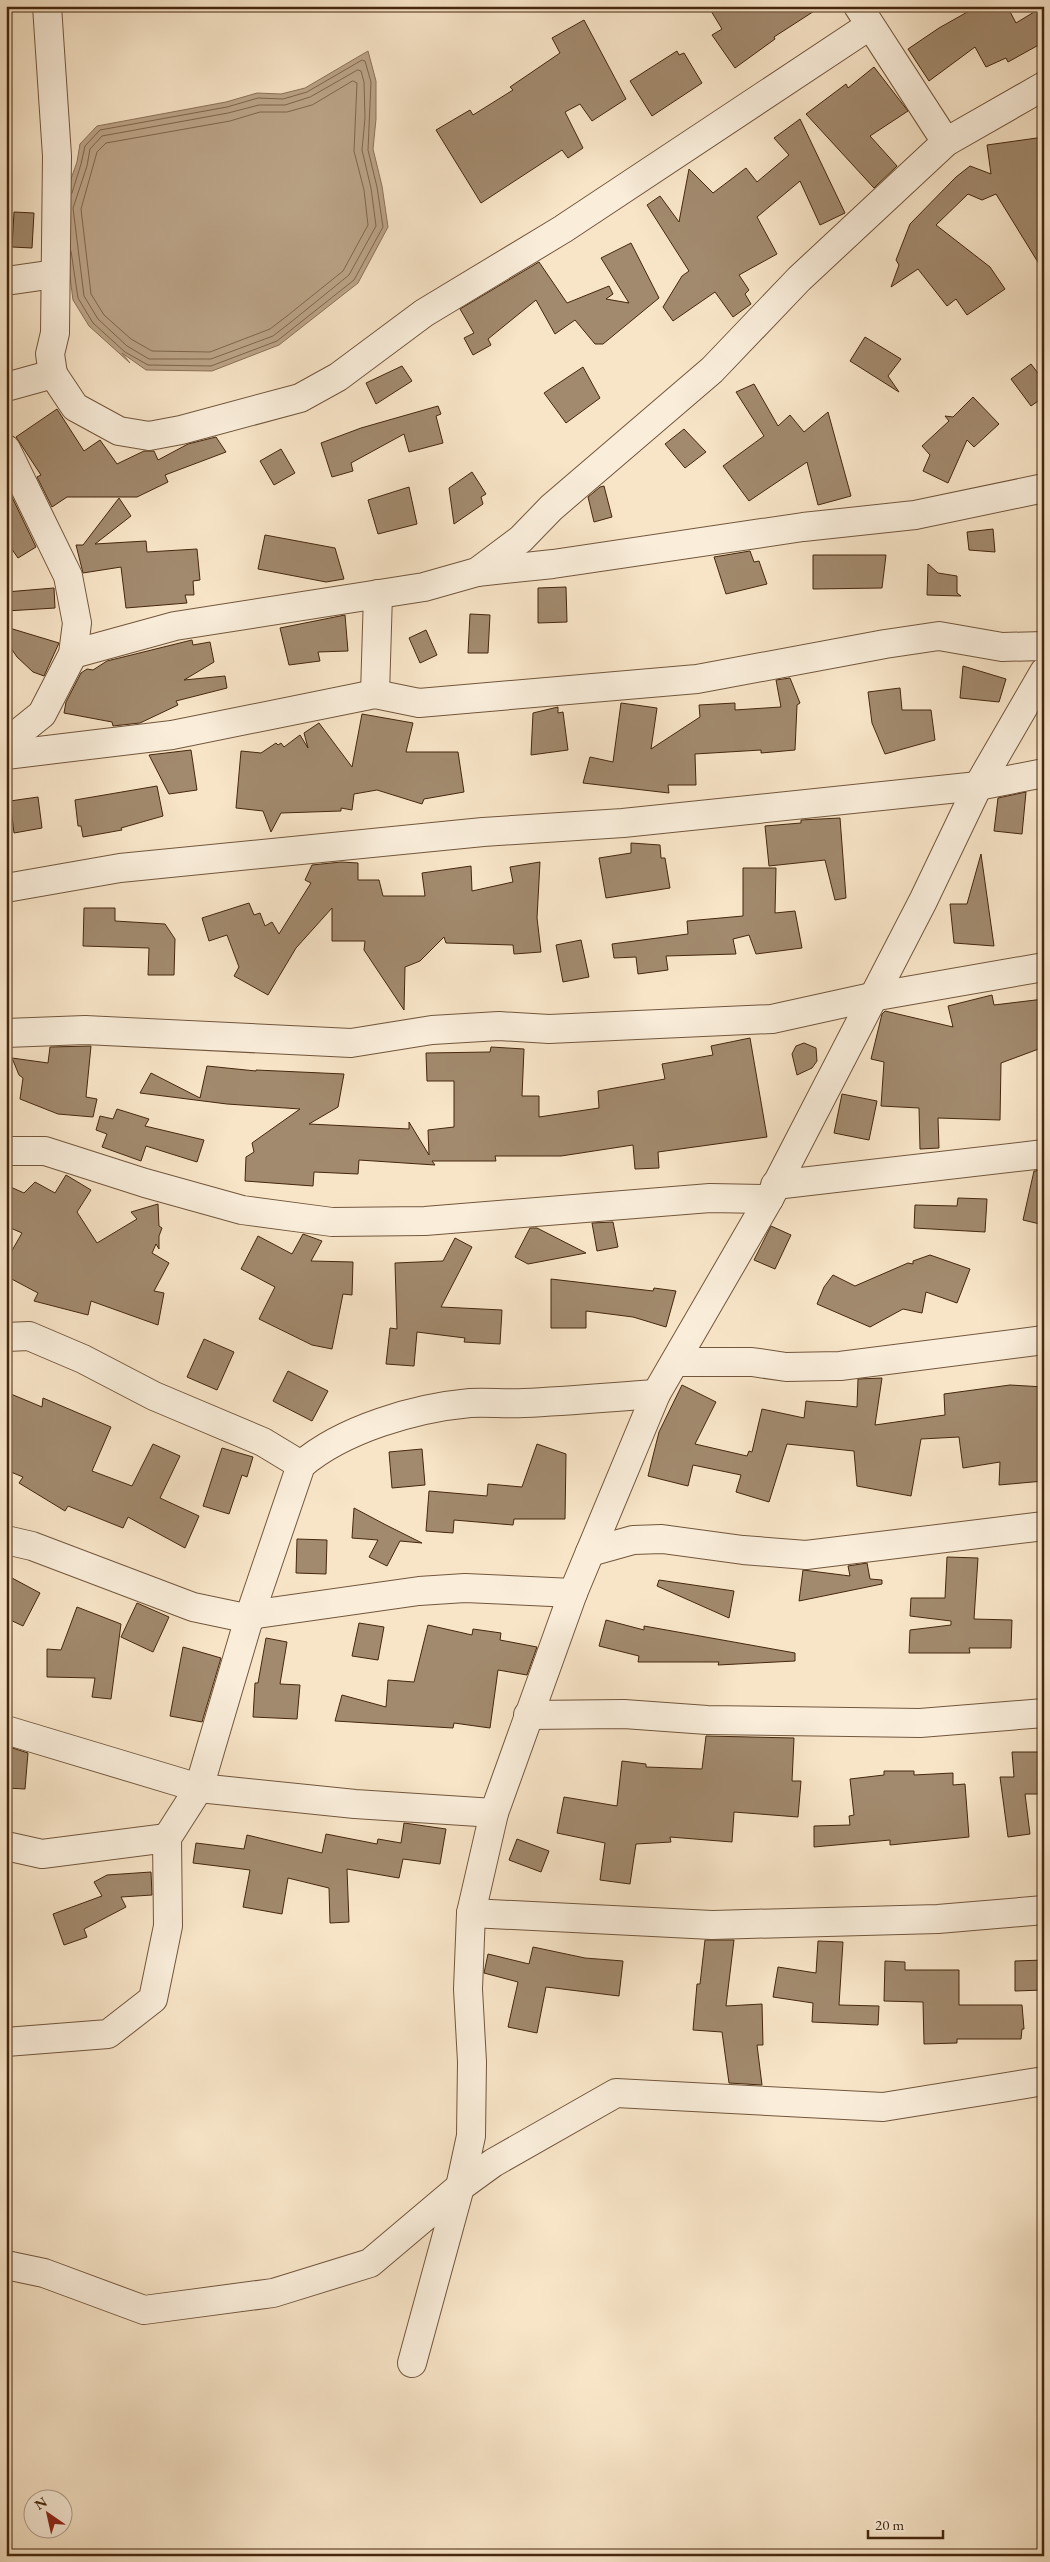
<svg xmlns="http://www.w3.org/2000/svg" width="1050" height="2562" font-family="'EB Garamond',serif">
<style>
.water{fill:#bba488;stroke:#8c7257}
.lines{fill:none;stroke-linecap:round;stroke-linejoin:round}
.shore{stroke:#80664a;stroke-width:1}
.building{fill:#a28a6e;stroke:#45270d}
.minor-casing{stroke:#72563c;stroke-width:30}
.minor{stroke:#faeedb;stroke-width:28}
</style>
<rect width="100%" height="100%" fill="#f8e5c8"/>
<filter id="stains"><feTurbulence type="fractalNoise" baseFrequency=".004" numOctaves="4"/><feColorMatrix values="0 0 0 0 .2 0 0 0 0 .09 0 0 0 0 .02 0 0 0 .5 -.17"/></filter>
<radialGradient id="worn" r=".72"><stop offset=".6" stop-color="#630" stop-opacity="0"/><stop offset="1" stop-color="#630" stop-opacity=".3"/></radialGradient>
<path class="water" d="M 368,51 L 376,81 L 376,119 L 373,149 L 382,186 L 388,227 L 358,283 L 279,345 L 212,371 L 146,370 L 122,353 L 130,363 L 89,326 L 73,300 L 61,207 L 77,162 L 80,144 L 97,126 L 226,102 L 257,93 L 281,94 L 305,88 Z"/>
<g class="lines">
<g class="shore">
<path d="M 358,70 L 361,71 L 364,82 L 365,118 L 362,150 L 371,188 L 376,226 L 349,275 L 291,322 L 273,336 L 211,359 L 149,359 L 127,346 L 98,319 L 84,296 L 73,208 L 87,166 L 90,149 L 102,136 L 228,113 L 259,105 L 285,105 L 310,97 Z"/>
<path d="M 353,81 L 357,83 L 354,151 L 364,190 L 368,225 L 343,271 L 287,316 L 270,329 L 210,352 L 152,351 L 131,339 L 104,315 L 91,294 L 81,209 L 97,152 L 106,143 L 230,121 L 260,112 L 287,112 L 312,105 Z"/>
<path d="M 71,251 L 78,298 L 93,323 L 125,352 L 148,365 L 211,366 L 277,341 L 354,280 L 383,227 L 377,187 L 368,150 L 371,82 L 365,61 L 362,60 L 307,92 L 283,99 L 258,98 L 227,107 L 100,130 L 85,146 L 81,164 L 72,193"/>
</g>
</g>
<g class="building">
<path d="M 708,6 L 822,6 L 774,37 L 775,39 L 735,68 L 712,35 L 722,29 Z"/>
<path d="M 978,6 L 1007,6 L 1016,23 L 1044,6 L 1044,42 L 1008,62 L 1006,58 L 986,67 L 975,47 L 929,81 L 908,49 L 939,28 Z"/>
<path d="M 584,20 L 626,99 L 592,121 L 580,104 L 565,112 L 583,148 L 568,158 L 562,150 L 481,203 L 436,130 L 470,110 L 473,115 L 513,90 L 510,87 L 560,53 L 552,38 Z"/>
<path d="M 677,51 L 679,55 L 684,53 L 702,83 L 652,116 L 630,81 Z"/>
<path d="M 874,67 L 908,111 L 870,136 L 897,166 L 874,188 L 806,114 L 846,84 L 848,88 Z"/>
<path d="M 800,119 L 845,213 L 820,225 L 800,181 L 757,217 L 777,254 L 739,275 L 749,290 L 745,294 L 751,304 L 733,317 L 715,292 L 673,321 L 663,307 L 682,276 L 689,271 L 647,205 L 660,196 L 679,222 L 689,169 L 713,193 L 746,168 L 757,182 L 789,155 L 774,138 Z"/>
<path d="M 1044,137 L 1044,272 L 996,194 L 982,200 L 968,194 L 936,225 L 990,267 L 1005,289 L 967,315 L 956,299 L 947,306 L 918,269 L 891,287 L 899,265 L 896,260 L 910,224 L 956,177 L 970,166 L 991,174 L 987,145 Z"/>
<path d="M 14,212 L 34,213 L 32,248 L 12,247 Z"/>
<path d="M 631,243 L 659,298 L 603,344 L 595,344 L 575,320 L 555,334 L 536,300 L 488,339 L 491,345 L 473,355 L 464,338 L 474,333 L 460,309 L 539,262 L 567,303 L 609,286 L 613,294 L 606,299 L 629,303 L 601,258 Z"/>
<path d="M 865,337 L 901,359 L 888,376 L 899,392 L 850,361 Z"/>
<path d="M 1031,364 L 1044,381 L 1044,397 L 1031,406 L 1011,379 Z"/>
<path d="M 402,366 L 412,381 L 376,404 L 366,383 Z"/>
<path d="M 583,367 L 600,398 L 566,423 L 544,393 Z"/>
<path d="M 754,384 L 778,426 L 790,415 L 804,432 L 828,412 L 851,496 L 818,505 L 807,462 L 749,501 L 723,466 L 764,436 L 736,392 Z"/>
<path d="M 973,397 L 999,424 L 974,447 L 967,440 L 948,483 L 923,471 L 930,455 L 922,446 L 949,421 L 945,416 L 953,417 Z"/>
<path d="M 438,406 L 441,414 L 436,416 L 443,443 L 409,452 L 404,434 L 351,463 L 353,471 L 332,477 L 321,443 L 361,428 Z"/>
<path d="M 57,409 L 84,451 L 100,440 L 117,464 L 144,451 L 154,451 L 158,460 L 188,444 L 216,437 L 226,452 L 165,475 L 168,482 L 137,497 L 67,497 L 52,507 L 37,477 L 41,475 L 16,437 Z"/>
<path d="M 684,429 L 706,452 L 685,468 L 665,444 Z"/>
<path d="M 281,449 L 295,473 L 274,485 L 260,461 Z"/>
<path d="M 472,472 L 486,494 L 481,497 L 483,504 L 454,524 L 449,488 Z"/>
<path d="M 604,486 L 612,517 L 594,522 L 588,497 L 600,487 Z"/>
<path d="M 409,487 L 417,524 L 378,534 L 368,500 Z"/>
<path d="M 11,495 L 36,547 L 18,558 L 6,541 L 6,498 Z"/>
<path d="M 119,498 L 131,516 L 95,544 L 146,541 L 147,552 L 197,549 L 200,580 L 193,581 L 194,595 L 185,595 L 187,603 L 126,608 L 121,567 L 83,573 L 76,545 L 83,545 Z"/>
<path d="M 993,529 L 995,552 L 969,550 L 967,532 Z"/>
<path d="M 265,535 L 335,548 L 344,579 L 326,582 L 258,569 Z"/>
<path d="M 750,551 L 754,562 L 759,561 L 767,584 L 726,594 L 714,557 Z"/>
<path d="M 813,555 L 886,555 L 882,588 L 813,589 Z"/>
<path d="M 928,564 L 938,573 L 957,576 L 957,593 L 961,596 L 927,595 Z"/>
<path d="M 566,587 L 567,622 L 538,623 L 538,588 Z"/>
<path d="M 54,588 L 55,608 L 6,611 L 6,592 Z"/>
<path d="M 470,614 L 490,615 L 488,653 L 468,653 Z"/>
<path d="M 345,615 L 348,651 L 318,652 L 320,661 L 289,665 L 280,628 Z"/>
<path d="M 6,627 L 59,643 L 44,676 L 33,672 L 17,657 L 6,641 Z"/>
<path d="M 426,630 L 437,655 L 420,663 L 409,638 Z"/>
<path d="M 192,640 L 193,645 L 210,642 L 214,662 L 184,680 L 225,676 L 227,688 L 176,701 L 178,705 L 140,723 L 113,726 L 112,722 L 64,713 L 66,702 L 81,673 L 87,669 L 93,670 L 107,661 Z"/>
<path d="M 963,666 L 1006,679 L 999,702 L 960,698 Z"/>
<path d="M 790,678 L 800,703 L 797,705 L 795,750 L 761,753 L 761,750 L 695,754 L 696,785 L 668,785 L 669,793 L 583,783 L 590,757 L 613,762 L 621,703 L 657,708 L 651,749 L 700,717 L 699,705 L 735,703 L 735,710 L 781,707 L 776,680 Z"/>
<path d="M 900,688 L 902,710 L 931,710 L 935,740 L 885,754 L 872,723 L 868,692 Z"/>
<path d="M 558,707 L 558,713 L 563,712 L 568,750 L 531,755 L 533,713 Z"/>
<path d="M 362,714 L 413,723 L 406,752 L 458,752 L 464,792 L 424,799 L 422,804 L 377,790 L 354,794 L 352,810 L 341,808 L 341,811 L 281,813 L 271,832 L 263,811 L 236,808 L 241,751 L 261,753 L 276,743 L 278,745 L 281,743 L 284,747 L 300,735 L 308,748 L 304,733 L 319,723 L 352,767 Z"/>
<path d="M 191,750 L 197,790 L 169,794 L 149,755 Z"/>
<path d="M 157,786 L 163,816 L 121,828 L 122,830 L 83,837 L 81,826 L 78,826 L 75,800 Z"/>
<path d="M 1026,792 L 1022,834 L 994,831 L 998,798 Z"/>
<path d="M 38,797 L 42,828 L 14,833 L 10,801 Z"/>
<path d="M 840,818 L 846,898 L 835,900 L 825,860 L 769,866 L 765,826 L 801,823 L 801,820 Z"/>
<path d="M 631,843 L 660,845 L 661,858 L 665,858 L 670,888 L 606,898 L 599,858 L 631,853 Z"/>
<path d="M 981,854 L 994,946 L 954,943 L 950,904 L 967,904 Z"/>
<path d="M 341,862 L 358,863 L 358,880 L 379,880 L 383,896 L 425,896 L 422,873 L 471,866 L 472,891 L 513,882 L 510,867 L 540,862 L 537,918 L 541,952 L 514,954 L 513,945 L 446,943 L 444,937 L 420,961 L 405,967 L 404,1010 L 364,950 L 365,941 L 332,941 L 332,908 L 296,948 L 268,995 L 234,976 L 239,967 L 227,935 L 209,941 L 202,918 L 249,903 L 254,915 L 260,913 L 265,926 L 272,922 L 279,934 L 311,883 L 305,880 L 312,865 Z"/>
<path d="M 743,868 L 776,868 L 775,913 L 795,911 L 802,948 L 756,954 L 749,935 L 733,939 L 736,954 L 666,956 L 668,970 L 638,974 L 636,957 L 614,958 L 612,944 L 688,934 L 687,921 L 743,916 Z"/>
<path d="M 84,908 L 115,908 L 115,921 L 165,924 L 175,939 L 174,975 L 148,975 L 149,948 L 83,946 Z"/>
<path d="M 581,940 L 589,977 L 563,982 L 556,945 Z"/>
<path d="M 992,995 L 994,1005 L 1044,999 L 1044,1047 L 1001,1063 L 1000,1120 L 938,1118 L 939,1148 L 920,1149 L 919,1108 L 881,1106 L 884,1062 L 871,1059 L 882,1014 L 885,1011 L 953,1027 L 948,1006 Z"/>
<path d="M 750,1038 L 767,1137 L 658,1152 L 659,1168 L 635,1169 L 633,1145 L 561,1156 L 495,1156 L 496,1161 L 432,1161 L 435,1165 L 359,1160 L 358,1174 L 314,1172 L 313,1186 L 245,1181 L 246,1157 L 254,1152 L 252,1143 L 300,1109 L 227,1104 L 140,1093 L 151,1073 L 200,1098 L 207,1066 L 256,1071 L 256,1070 L 344,1074 L 338,1107 L 309,1124 L 409,1129 L 409,1122 L 429,1155 L 428,1130 L 454,1127 L 454,1081 L 427,1081 L 426,1053 L 490,1052 L 491,1047 L 524,1049 L 522,1096 L 539,1096 L 539,1117 L 599,1108 L 598,1091 L 665,1079 L 662,1064 L 713,1055 L 711,1046 Z"/>
<path d="M 804,1043 L 816,1048 L 817,1061 L 812,1068 L 797,1075 L 792,1054 L 796,1046 Z"/>
<path d="M 91,1046 L 86,1097 L 97,1099 L 93,1117 L 58,1114 L 20,1099 L 23,1078 L 19,1075 L 12,1058 L 48,1063 L 50,1047 Z"/>
<path d="M 842,1094 L 877,1101 L 869,1140 L 834,1133 Z"/>
<path d="M 117,1109 L 149,1119 L 145,1126 L 204,1140 L 197,1162 L 146,1146 L 141,1161 L 102,1147 L 107,1134 L 96,1130 L 100,1116 L 113,1119 Z"/>
<path d="M 1044,1170 L 1044,1225 L 1023,1220 L 1034,1171 Z"/>
<path d="M 66,1175 L 91,1190 L 77,1212 L 97,1243 L 137,1219 L 131,1212 L 158,1204 L 159,1226 L 162,1228 L 159,1236 L 159,1249 L 156,1244 L 152,1253 L 169,1263 L 154,1291 L 164,1293 L 158,1325 L 91,1301 L 88,1315 L 34,1301 L 38,1293 L 6,1276 L 6,1261 L 22,1233 L 6,1226 L 6,1185 L 24,1193 L 35,1182 L 55,1193 Z"/>
<path d="M 958,1198 L 987,1199 L 985,1232 L 914,1228 L 915,1205 L 957,1206 Z"/>
<path d="M 613,1222 L 618,1247 L 597,1251 L 592,1223 Z"/>
<path d="M 771,1226 L 791,1235 L 775,1269 L 754,1260 Z"/>
<path d="M 530,1228 L 537,1228 L 586,1253 L 528,1264 L 515,1257 Z"/>
<path d="M 303,1234 L 322,1241 L 311,1261 L 353,1262 L 352,1295 L 343,1294 L 332,1349 L 312,1345 L 259,1319 L 275,1287 L 241,1269 L 258,1236 L 292,1254 Z"/>
<path d="M 455,1238 L 472,1247 L 441,1307 L 502,1310 L 500,1344 L 464,1342 L 465,1338 L 417,1332 L 414,1366 L 386,1364 L 390,1328 L 397,1329 L 395,1263 L 443,1261 Z"/>
<path d="M 930,1255 L 970,1269 L 957,1303 L 926,1292 L 922,1313 L 903,1309 L 870,1327 L 817,1304 L 824,1287 L 833,1275 L 855,1286 L 908,1263 L 913,1264 L 913,1261 Z"/>
<path d="M 551,1279 L 653,1291 L 654,1288 L 676,1291 L 666,1327 L 633,1317 L 586,1311 L 586,1328 L 551,1328 Z"/>
<path d="M 204,1339 L 234,1352 L 217,1390 L 187,1377 Z"/>
<path d="M 288,1371 L 328,1391 L 312,1421 L 273,1401 Z"/>
<path d="M 882,1378 L 875,1425 L 945,1415 L 944,1394 L 1010,1385 L 1044,1387 L 1044,1481 L 999,1485 L 1000,1462 L 963,1468 L 959,1437 L 921,1439 L 911,1496 L 857,1486 L 854,1451 L 787,1444 L 769,1502 L 736,1492 L 741,1475 L 693,1465 L 688,1486 L 648,1476 L 659,1432 L 682,1385 L 716,1402 L 695,1444 L 747,1456 L 749,1451 L 752,1452 L 762,1409 L 804,1418 L 806,1401 L 857,1407 L 858,1379 Z"/>
<path d="M 6,1392 L 42,1407 L 43,1398 L 111,1427 L 92,1471 L 132,1486 L 153,1444 L 180,1456 L 160,1498 L 199,1516 L 185,1548 L 128,1517 L 123,1528 L 68,1506 L 65,1511 L 19,1483 L 23,1477 L 6,1470 Z"/>
<path d="M 537,1444 L 566,1454 L 565,1519 L 514,1519 L 513,1525 L 454,1520 L 453,1533 L 426,1531 L 429,1491 L 487,1496 L 488,1484 L 522,1487 Z"/>
<path d="M 222,1448 L 253,1457 L 247,1477 L 242,1475 L 229,1514 L 203,1506 Z"/>
<path d="M 422,1449 L 425,1485 L 392,1488 L 389,1452 Z"/>
<path d="M 354,1508 L 386,1525 L 422,1543 L 400,1541 L 387,1566 L 369,1557 L 378,1540 L 352,1538 Z"/>
<path d="M 297,1539 L 327,1540 L 326,1574 L 296,1573 Z"/>
<path d="M 947,1557 L 978,1558 L 974,1619 L 1012,1620 L 1011,1648 L 969,1648 L 970,1653 L 909,1653 L 910,1630 L 951,1625 L 951,1621 L 910,1616 L 911,1598 L 945,1598 Z"/>
<path d="M 867,1563 L 870,1579 L 882,1580 L 882,1584 L 799,1601 L 803,1570 L 850,1576 L 848,1566 Z"/>
<path d="M 12,1578 L 40,1593 L 23,1626 L 6,1618 L 6,1590 Z"/>
<path d="M 659,1580 L 734,1591 L 729,1618 L 657,1586 Z"/>
<path d="M 137,1603 L 169,1617 L 153,1652 L 121,1637 Z"/>
<path d="M 77,1607 L 121,1624 L 111,1699 L 92,1697 L 95,1678 L 47,1677 L 47,1649 L 61,1650 Z"/>
<path d="M 606,1620 L 644,1630 L 644,1626 L 795,1653 L 795,1661 L 718,1665 L 719,1662 L 638,1662 L 639,1656 L 599,1646 Z"/>
<path d="M 359,1623 L 384,1627 L 378,1660 L 352,1656 Z"/>
<path d="M 428,1625 L 472,1635 L 473,1629 L 501,1633 L 500,1640 L 537,1647 L 527,1675 L 498,1670 L 490,1728 L 454,1723 L 453,1728 L 335,1721 L 342,1695 L 386,1707 L 388,1680 L 414,1682 Z"/>
<path d="M 266,1638 L 287,1642 L 280,1684 L 300,1685 L 297,1719 L 253,1717 L 255,1683 L 258,1683 Z"/>
<path d="M 183,1647 L 221,1658 L 202,1722 L 170,1716 Z"/>
<path d="M 706,1736 L 794,1738 L 792,1781 L 801,1781 L 798,1817 L 734,1812 L 732,1842 L 670,1837 L 671,1842 L 636,1844 L 630,1884 L 600,1880 L 605,1843 L 557,1833 L 564,1797 L 617,1806 L 622,1761 L 646,1764 L 646,1767 L 702,1769 Z"/>
<path d="M 6,1746 L 28,1753 L 25,1789 L 6,1788 Z"/>
<path d="M 1012,1752 L 1044,1752 L 1044,1794 L 1025,1794 L 1030,1834 L 1008,1837 L 1000,1777 L 1014,1777 Z"/>
<path d="M 884,1771 L 914,1771 L 914,1775 L 953,1773 L 953,1785 L 965,1784 L 969,1837 L 890,1845 L 890,1840 L 814,1847 L 814,1826 L 850,1825 L 849,1816 L 854,1815 L 850,1779 L 884,1775 Z"/>
<path d="M 404,1823 L 446,1829 L 440,1864 L 403,1859 L 399,1878 L 347,1869 L 349,1922 L 330,1923 L 329,1888 L 288,1878 L 282,1914 L 243,1907 L 250,1870 L 193,1863 L 196,1843 L 244,1849 L 247,1835 L 322,1853 L 326,1834 L 377,1844 L 378,1839 L 401,1843 Z"/>
<path d="M 517,1839 L 549,1851 L 541,1872 L 509,1860 Z"/>
<path d="M 151,1872 L 152,1895 L 121,1897 L 126,1907 L 84,1929 L 87,1937 L 64,1945 L 53,1914 L 102,1896 L 94,1882 L 107,1875 Z"/>
<path d="M 705,1940 L 734,1940 L 726,2006 L 762,2004 L 763,2045 L 757,2045 L 762,2085 L 729,2083 L 722,2032 L 693,2030 L 697,1984 L 700,1984 Z"/>
<path d="M 818,1941 L 843,1942 L 839,2005 L 879,2006 L 878,2025 L 812,2022 L 813,2003 L 773,1997 L 778,1967 L 816,1973 Z"/>
<path d="M 533,1947 L 585,1958 L 623,1961 L 619,1996 L 546,1987 L 537,2033 L 508,2027 L 518,1982 L 484,1973 L 488,1954 L 529,1964 Z"/>
<path d="M 1044,1960 L 1044,1990 L 1015,1991 L 1015,1961 Z"/>
<path d="M 885,1961 L 905,1962 L 905,1970 L 959,1970 L 959,2005 L 1022,2005 L 1024,2029 L 1022,2029 L 1021,2039 L 957,2039 L 957,2043 L 924,2044 L 923,2002 L 884,2001 Z"/>
</g>
<g class="lines">
<g class="minor-casing">
<g id="minor">
<path d="M 47,6 L 57,156 L 55,333 L 50,354 L 53,374"/>
<path d="M 858,6 L 946,142"/>
<path d="M 6,281 L 55,274"/>
<path d="M 6,387 L 53,374 L 75,407 L 119,431 L 149,436 L 181,430 L 300,398 L 338,377 L 424,313 L 563,229 L 869,26"/>
<path d="M 6,449 L 68,576 L 77,623 L 73,654 L 42,714 L 6,743"/>
<path d="M 477,572 L 553,564 L 803,527 L 915,515 L 1044,488"/>
<path d="M 73,654 L 175,626 L 424,587 L 477,572 L 521,539 L 551,508 L 712,370 L 799,279 L 946,142 L 1044,86"/>
<path d="M 375,694 L 378,594"/>
<path d="M 6,755 L 172,735 L 375,694 L 419,703 L 697,679 L 885,644 L 939,636 L 1002,647 L 1044,646"/>
<path d="M 6,888 L 120,868 L 483,832 L 623,823 L 978,786 L 1044,773"/>
<path d="M 6,1033 L 85,1030 L 351,1043 L 432,1030 L 499,1026 L 549,1029 L 772,1019 L 872,997 L 1044,967"/>
<path d="M 6,1151 L 45,1151 L 145,1183 L 242,1210 L 332,1222 L 425,1221 L 710,1198 L 769,1199"/>
<path d="M 775,1185 L 1044,1154"/>
<path d="M 6,1337 L 29,1336 L 83,1359 L 154,1396 L 263,1442 L 301,1465"/>
<path d="M 676,1362 L 752,1362 L 786,1367 L 840,1366 L 1044,1340"/>
<path d="M 6,1540 L 32,1546 L 193,1607 L 250,1619"/>
<path d="M 590,1552 L 633,1540 L 662,1539 L 743,1550 L 806,1555 L 1044,1526"/>
<path d="M 250,1615 L 419,1591 L 465,1588 L 573,1593"/>
<path d="M 528,1715 L 624,1714 L 707,1720 L 920,1723 L 1044,1713"/>
<path d="M 6,1730 L 199,1788 L 355,1804 L 494,1813"/>
<path d="M 6,1846 L 42,1854 L 167,1838"/>
<path d="M 471,1913 L 712,1925 L 938,1919 L 1044,1910"/>
<path d="M 6,2042 L 108,2034 L 153,1999 L 168,1926 L 167,1838 L 199,1788 L 250,1615 L 301,1465 C 343,1429 415,1408 470,1403 C 488,1402 506,1404 524,1403 C 568,1401 612,1397 656,1394"/>
<path d="M 6,2265 L 44,2273 L 144,2310 L 273,2293 L 370,2263 L 460,2187 L 493,2163 L 616,2093 L 883,2107 L 1044,2081"/>
<path d="M 412,2363 L 460,2187 L 471,2136 L 472,2062 L 468,1989 L 471,1913 L 494,1813 L 573,1593 L 656,1394 L 769,1199 L 923,901 L 978,786 L 1044,672"/>
</g>
</g>
<use href="#minor" class="minor"/>
</g>
<rect width="1050" height="2562" fill="none" stroke="#f8e5c8" stroke-width="25"/>
<rect x="8" y="8" width="1035" height="2547" fill="none" stroke="#45270d" stroke-width="2.5"/>
<rect x="12" y="12" width="1025" height="2537" fill="none" stroke="#45270d"/>
<g transform="translate(48 2514) rotate(326)"><circle r="24" fill="#faeedb" stroke="#b29e89"/>
<path d="M0-4L9 19L0 12L-9 19Z" fill="#8f2418"/>
<text y="-8" font-size="14" font-weight="bold" text-anchor="middle" fill="#45270d">N</text>
</g>
<path d="M868 2530v8h75v-8" fill="none" stroke="#45270d" stroke-width="2.5"/>
<text x="875" y="2530" font-size="15" fill="#45270d" stroke="#faeedb" stroke-width="4" paint-order="stroke">20 m</text>
<rect width="100%" height="100%" filter="url(#stains)"/>
<rect width="100%" height="100%" fill="url(#worn)"/>
</svg>
